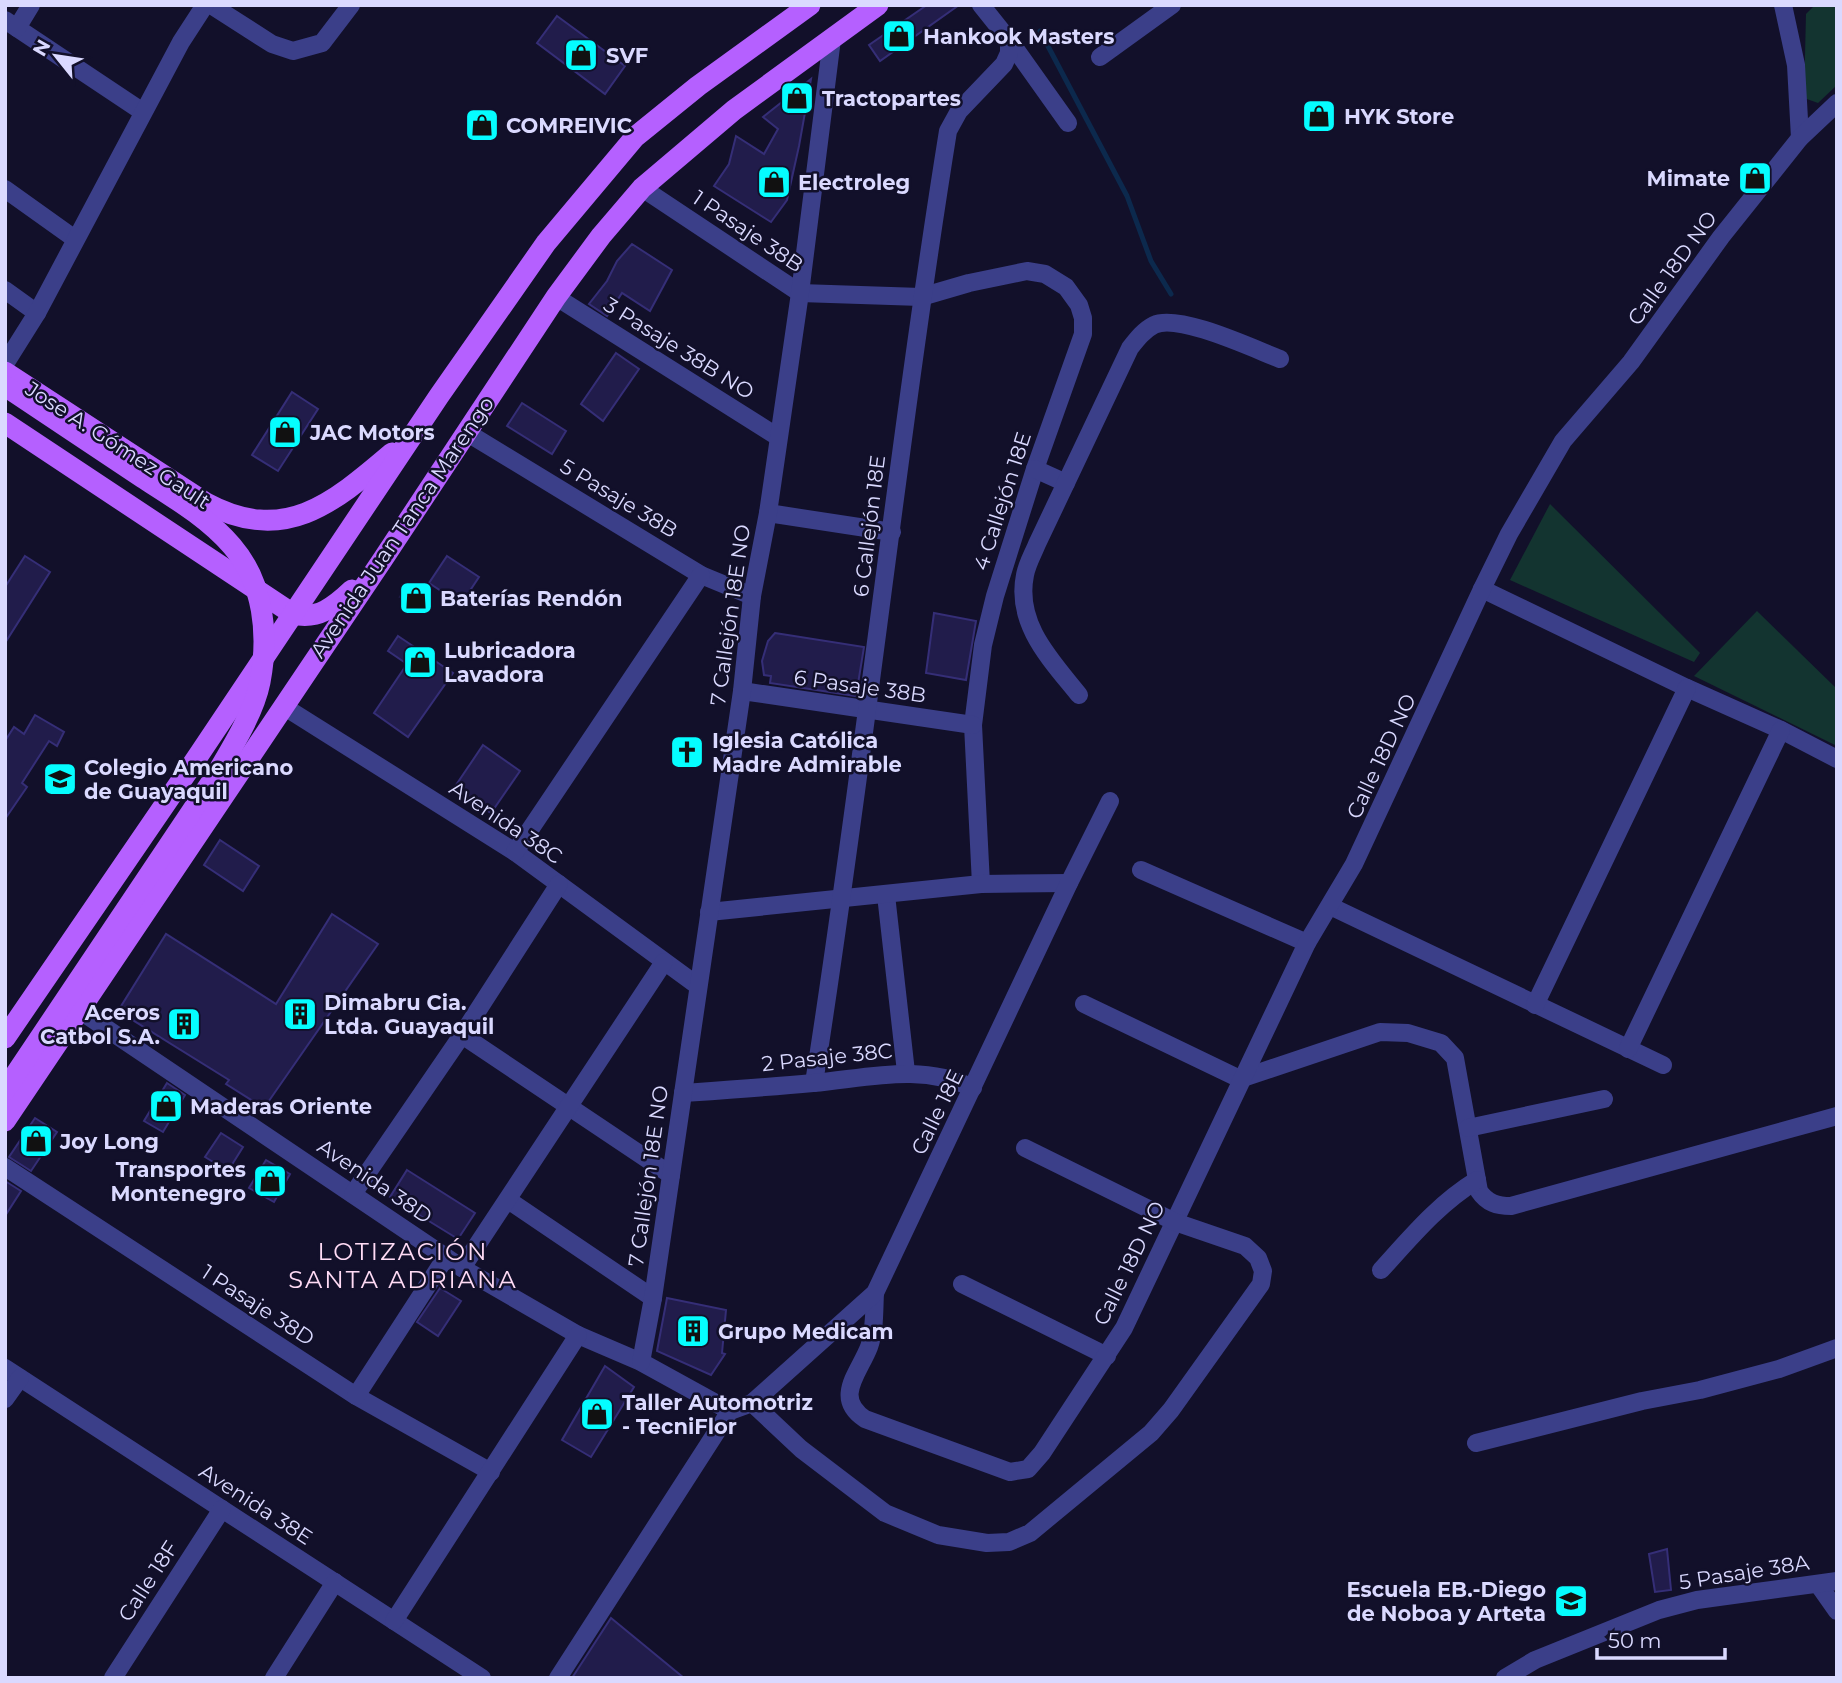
<svg xmlns="http://www.w3.org/2000/svg" width="1842" height="1683" font-family="Montserrat,sans-serif">
<style>
.green{fill:#133430}
.lines{fill:none;stroke-linecap:round;stroke-linejoin:round}
.stream{stroke:#0c294d;stroke-width:5}
.building{fill:#211c4b;stroke:#352e77;stroke-width:2}
.minor{stroke:#3b3f89;stroke-width:18}
.major{stroke:#b560ff;stroke-width:21}
.major-bridge{stroke:#b560ff;stroke-width:21}
.labels{text-anchor:middle;dominant-baseline:central;stroke-width:5;stroke-linejoin:round;paint-order:stroke}
.poi-label{font-size:21px;font-weight:bold;fill:#dad9ff;stroke:#12102a;text-anchor:start}
.street-label{font-size:21px;fill:#dad9ff;stroke:#12102a}
.quarter-label{font-size:24px;letter-spacing:2px;fill:#ffdbf5;stroke:#12102a}
</style>
<rect width="100%" height="100%" fill="#12102a"/>
<g class="green">
<path d="M 1815,5 L 1837,5 L 1837,85 L 1818,103 L 1804,98 L 1806,14 Z"/>
<path d="M 1550,504 L 1700,653 L 1694,662 L 1510,580 Z"/>
<path d="M 1757,611 L 1837,689 L 1837,746 L 1694,676 Z"/>
</g>
<g class="lines">
<path class="stream" d="M 1040,31 L 1127,196 L 1151,261 L 1171,294"/>
</g>
<g class="building">
<path d="M 927,5 L 959,5 L 880,61 L 869,45 Z"/>
<path d="M 557,16 L 625,66 L 605,94 L 537,43 Z"/>
<path d="M 811,79 L 799,146 L 787,200 L 771,222 L 714,186 L 729,164 L 736,136 L 764,154 L 778,129 L 763,117 Z"/>
<path d="M 632,244 L 672,270 L 650,311 L 622,293 L 607,316 L 589,304 L 607,281 L 617,261 Z"/>
<path d="M 616,353 L 639,369 L 603,421 L 581,404 Z"/>
<path d="M 292,392 L 318,409 L 278,471 L 252,455 Z"/>
<path d="M 522,403 L 566,431 L 552,454 L 507,426 Z"/>
<path d="M 25,556 L 50,572 L 5,643 L 5,587 Z"/>
<path d="M 447,556 L 479,577 L 461,604 L 429,583 Z"/>
<path d="M 407,585 L 431,600 L 424,612 L 400,597 Z"/>
<path d="M 934,613 L 976,621 L 966,680 L 926,673 Z"/>
<path d="M 775,633 L 864,647 L 856,696 L 770,683 L 771,676 L 764,675 L 762,661 L 768,641 Z"/>
<path d="M 398,636 L 453,673 L 408,737 L 374,713 L 407,664 L 388,651 Z"/>
<path d="M 35,715 L 64,732 L 57,746 L 49,741 L 22,783 L 27,787 L 5,819 L 5,741 L 14,727 L 24,734 Z"/>
<path d="M 483,745 L 520,771 L 491,813 L 454,788 Z"/>
<path d="M 220,840 L 259,866 L 243,891 L 204,865 Z"/>
<path d="M 332,914 L 378,944 L 264,1108 L 226,1084 L 229,1080 L 118,1011 L 166,934 L 276,1004 Z"/>
<path d="M 167,1083 L 185,1095 L 163,1132 L 144,1121 Z"/>
<path d="M 35,1118 L 57,1132 L 31,1171 L 9,1157 Z"/>
<path d="M 221,1133 L 243,1147 L 228,1171 L 205,1157 Z"/>
<path d="M 266,1160 L 290,1174 L 274,1202 L 249,1188 Z"/>
<path d="M 407,1170 L 475,1213 L 458,1239 L 390,1197 Z"/>
<path d="M 5,1181 L 21,1191 L 5,1216 Z"/>
<path d="M 440,1288 L 461,1301 L 438,1336 L 417,1322 Z"/>
<path d="M 667,1298 L 726,1310 L 722,1353 L 725,1354 L 711,1375 L 657,1351 Z"/>
<path d="M 605,1366 L 634,1387 L 591,1457 L 562,1440 Z"/>
<path d="M 1667,1549 L 1671,1590 L 1655,1592 L 1649,1554 Z"/>
<path d="M 611,1618 L 684,1678 L 572,1678 Z"/>
</g>
<g class="lines">
<g class="minor">
<path d="M 211,5 L 272,44 L 293,51 L 322,43 L 351,5"/>
<path d="M 1783,5 L 1796,65 L 1800,138"/>
<path d="M 5,20 L 143,112"/>
<path d="M 17,28 L 31,5"/>
<path d="M 1009,40 L 1068,123"/>
<path d="M 1100,57 L 1172,5"/>
<path d="M 642,188 L 800,293 L 921,297 L 969,283 L 1027,271 L 1045,274 L 1066,287 L 1079,305 L 1083,318 L 1083,334 L 1035,469 L 995,596 L 983,645 L 973,725 L 981,884"/>
<path d="M 5,189 L 75,239"/>
<path d="M 5,290 L 37,313"/>
<path d="M 556,297 L 778,437"/>
<path d="M 5,364 L 37,313 L 181,42 L 205,5"/>
<path d="M 466,432 L 701,575 L 752,596"/>
<path d="M 1035,469 L 1066,483"/>
<path d="M 768,513 L 892,532"/>
<path d="M 1482,589 L 1687,688 L 1781,730 L 1837,759"/>
<path d="M 742,691 L 973,725"/>
<path d="M 1079,695 C 1051,660 1015,624 1025,575 C 1027,564 1033,554 1037,544 L 1130,348 C 1137,339 1144,330 1154,325 C 1178,313 1254,349 1280,359"/>
<path d="M 283,706 L 515,852 L 698,986"/>
<path d="M 515,852 L 701,575"/>
<path d="M 1141,870 L 1307,943"/>
<path d="M 886,895 L 906,1072"/>
<path d="M 1330,906 L 1663,1065"/>
<path d="M 709,912 L 981,884 L 1069,883"/>
<path d="M 1084,1004 L 1240,1079 L 1380,1032 L 1408,1033 L 1441,1043 L 1455,1058 L 1479,1191 C 1487,1203 1497,1206 1511,1206 L 1837,1116"/>
<path d="M 1535,1005 L 1687,688"/>
<path d="M 79,1010 L 462,1268 L 578,1335 L 641,1362 L 730,1411"/>
<path d="M 462,1035 L 671,1175"/>
<path d="M 1628,1049 L 1781,730"/>
<path d="M 814,1083 C 864,766 897,448 948,131 L 959,111 L 1004,64 L 1009,53 L 1009,40 L 981,5"/>
<path d="M 683,1093 C 726,1090 770,1087 813,1083 C 869,1078 920,1063 973,1088"/>
<path d="M 1468,1128 L 1604,1099"/>
<path d="M 5,1167 L 356,1396 L 491,1472"/>
<path d="M 353,1194 L 462,1035 L 559,884"/>
<path d="M 508,1200 L 653,1298"/>
<path d="M 462,1268 L 664,962"/>
<path d="M 1381,1270 C 1411,1237 1438,1204 1477,1180"/>
<path d="M 962,1284 L 1107,1356"/>
<path d="M 875,1293 C 874,1311 875,1330 869,1347 C 859,1373 833,1398 865,1419 L 1010,1472 L 1028,1469 L 1042,1453 L 1124,1328 L 1307,943 L 1354,864 L 1482,589 L 1509,534 L 1563,441 L 1631,362 L 1721,237 L 1800,138 L 1837,103"/>
<path d="M 641,1362 L 653,1298 L 742,691 L 752,596 L 768,513 L 800,293 L 832,39"/>
<path d="M 5,1368 L 482,1678"/>
<path d="M 356,1396 L 446,1257"/>
<path d="M 5,1399 L 20,1378"/>
<path d="M 752,1403 L 801,1449 L 885,1513 L 938,1535 L 987,1543 L 1009,1542 L 1030,1533 L 1151,1433 L 1171,1410 L 1261,1284 L 1263,1271 L 1258,1258 L 1245,1246 L 1175,1222 L 1025,1148"/>
<path d="M 1476,1443 L 1642,1401 L 1700,1390 L 1779,1369 L 1837,1348"/>
<path d="M 1818,1584 L 1837,1611"/>
<path d="M 394,1621 L 578,1335"/>
<path d="M 113,1678 L 222,1509"/>
<path d="M 274,1678 L 335,1582"/>
<path d="M 558,1678 L 730,1411 L 752,1403 L 875,1293 L 1069,883 L 1110,801"/>
<path d="M 1505,1678 L 1535,1660 L 1659,1610 L 1697,1600 L 1837,1581"/>
</g>
<g class="major">
<path d="M 5,372 L 206,503 C 284,545 332,504 392,453"/>
<path d="M 5,423 L 293,614 C 318,620 334,607 352,590"/>
<path d="M 5,1038 L 196,759 L 439,396 L 546,243 L 635,137 L 698,86 L 810,5"/>
<path d="M 5,1121 L 383,559 L 556,297 L 601,236 L 642,188 L 734,110 L 878,5"/>
</g>
<path class="major-bridge" d="M 5,386 C 51,417 97,447 143,478 C 174,498 208,518 232,546 C 264,583 269,635 260,682 C 254,713 230,751 214,778 L 5,1090"/>
</g>
<defs>
<g id="shop-square" transform="scale(1.75)"><rect x="-9" y="-9" width="18" height="18" rx="4" fill="#05fdff" stroke="#12102a"/><path d="M-5-2.5h2.3a2.7 3.5 0 0 1 5.4 0H5L5.5 6h-11ZM-1.5-2.5h3a1.5 2.3 0 0 0-3 0Z" fill="#111"/></g>
<g id="church-square" transform="scale(1.75)"><rect x="-9" y="-9" width="18" height="18" rx="4" fill="#05fdff" stroke="#12102a"/><path d="M-1.2-6h2.4v3.5h3.3v2.4h-3.3V6h-2.4V-.1h-3.3v-2.4h3.3Z" fill="#111"/></g>
<g id="school-square" transform="scale(1.75)"><rect x="-9" y="-9" width="18" height="18" rx="4" fill="#05fdff" stroke="#12102a"/><path d="M0-5L7-2L0 1L-7-2ZM-4 1L0 2.5L4 1V4Q0 6-4 4Z" fill="#111"/></g>
<g id="building-square" transform="scale(1.75)"><rect x="-9" y="-9" width="18" height="18" rx="4" fill="#05fdff" stroke="#12102a"/><path d="M-4-6H4V6H1V3H-1V6H-4ZM-2.5-4.3h1.7v1.8h-1.7ZM.8-4.3h1.7v1.8H.8ZM-2.5-1h1.7V.8h-1.7ZM.8-1h1.7V.8H.8Z" fill="#111"/></g>
</defs>
<g fill-rule="evenodd">
<use href="#shop-square" x="899" y="36"/>
<use href="#shop-square" x="581" y="55"/>
<use href="#shop-square" x="797" y="98"/>
<use href="#shop-square" x="1319" y="116"/>
<use href="#shop-square" x="482" y="125"/>
<use href="#shop-square" x="1755" y="178"/>
<use href="#shop-square" x="774" y="182"/>
<use href="#shop-square" x="285" y="432"/>
<use href="#shop-square" x="416" y="598"/>
<use href="#shop-square" x="420" y="662"/>
<use href="#church-square" x="687" y="752"/>
<use href="#school-square" x="60" y="779"/>
<use href="#building-square" x="300" y="1014"/>
<use href="#building-square" x="184" y="1024"/>
<use href="#shop-square" x="166" y="1106"/>
<use href="#shop-square" x="36" y="1141"/>
<use href="#shop-square" x="270" y="1181"/>
<use href="#building-square" x="693" y="1331"/>
<use href="#shop-square" x="597" y="1414"/>
<use href="#school-square" x="1571" y="1601"/>
</g>
<g class="labels">
<g class="poi-label">
<text x="923" y="36">Hankook Masters</text>
<text x="606" y="55">SVF</text>
<text x="822" y="98">Tractopartes</text>
<text x="1344" y="116">HYK Store</text>
<text x="506" y="125">COMREIVIC</text>
<text x="1730" y="178" text-anchor="end">Mimate</text>
<text x="798" y="182">Electroleg</text>
<text x="310" y="432">JAC Motors</text>
<text x="440" y="598">Baterías Rendón</text>
<text x="444" y="650">Lubricadora<tspan x="444" dy="24">Lavadora</tspan></text>
<text x="712" y="740">Iglesia Católica<tspan x="712" dy="24">Madre Admirable</tspan></text>
<text x="84" y="767">Colegio Americano<tspan x="84" dy="24">de Guayaquil</tspan></text>
<text x="324" y="1002">Dimabru Cia.<tspan x="324" dy="24">Ltda. Guayaquil</tspan></text>
<text x="160" y="1012" text-anchor="end">Aceros<tspan x="160" dy="24">Catbol S.A.</tspan></text>
<text x="190" y="1106">Maderas Oriente</text>
<text x="60" y="1141">Joy Long</text>
<text x="246" y="1169" text-anchor="end">Transportes<tspan x="246" dy="24">Montenegro</tspan></text>
<text x="718" y="1331">Grupo Medicam</text>
<text x="622" y="1402">Taller Automotriz<tspan x="622" dy="24">- TecniFlor</tspan></text>
<text x="1546" y="1589" text-anchor="end">Escuela EB.-Diego<tspan x="1546" dy="24">de Noboa y Arteta</tspan></text>
</g>
<g class="street-label">
<text transform="translate(748 231) rotate(34)">1 Pasaje 38B</text>
<text transform="translate(1672 268) rotate(-54)">Calle 18D NO</text>
<text transform="translate(679 348) rotate(32)">3 Pasaje 38B NO</text>
<text transform="translate(118 445) rotate(33)">Jose A. Gómez Gault</text>
<text transform="translate(619 498) rotate(31)">5 Pasaje 38B</text>
<text transform="translate(1002 501) rotate(-72)">4 Callejón 18E</text>
<text transform="translate(869 526) rotate(-83)">6 Callejón 18E</text>
<text transform="translate(402 527) rotate(-56)">Avenida Juan Tanca Marengo</text>
<text transform="translate(730 615) rotate(-82)">7 Callejón 18E NO</text>
<text transform="translate(860 686) rotate(8)">6 Pasaje 38B</text>
<text transform="translate(1381 756) rotate(-65)">Calle 18D NO</text>
<text transform="translate(506 822) rotate(34)">Avenida 38C</text>
<text transform="translate(827 1057) rotate(-6)">2 Pasaje 38C</text>
<text transform="translate(937 1112) rotate(-64)">Calle 18E</text>
<text transform="translate(648 1176) rotate(-82)">7 Callejón 18E NO</text>
<text transform="translate(375 1181) rotate(34)">Avenida 38D</text>
<text transform="translate(1129 1263) rotate(-64)">Calle 18D NO</text>
<text transform="translate(258 1305) rotate(33)">1 Pasaje 38D</text>
<text transform="translate(256 1504) rotate(33)">Avenida 38E</text>
<text transform="translate(1744 1572) rotate(-9)">5 Pasaje 38A</text>
<text transform="translate(148 1581) rotate(-57)">Calle 18F</text>
</g>
<g class="quarter-label">
<text x="403" y="1251">LOTIZACIÓN<tspan x="403" dy="28">SANTA ADRIANA</tspan></text>
</g>
</g>
<rect width="1842" height="1683" fill="none" stroke="#dad9ff" stroke-width="14"/>
<g transform="translate(56 56) rotate(300)" stroke="#12102a" stroke-width="5" paint-order="stroke">
<path d="M0-5L12 26L0 18L-12 26Z" fill="#dad9ff"/>
<text y="-10" font-size="19" font-weight="bold" text-anchor="middle" fill="#dad9ff">N</text>
</g>
<path d="M1597 1648v10h128v-10" fill="none" stroke="#dad9ff" stroke-width="3.5"/>
<text x="1608" y="1648" font-size="21" fill="#dad9ff" stroke="#12102a" stroke-width="5" paint-order="stroke">50 m</text>
</svg>
